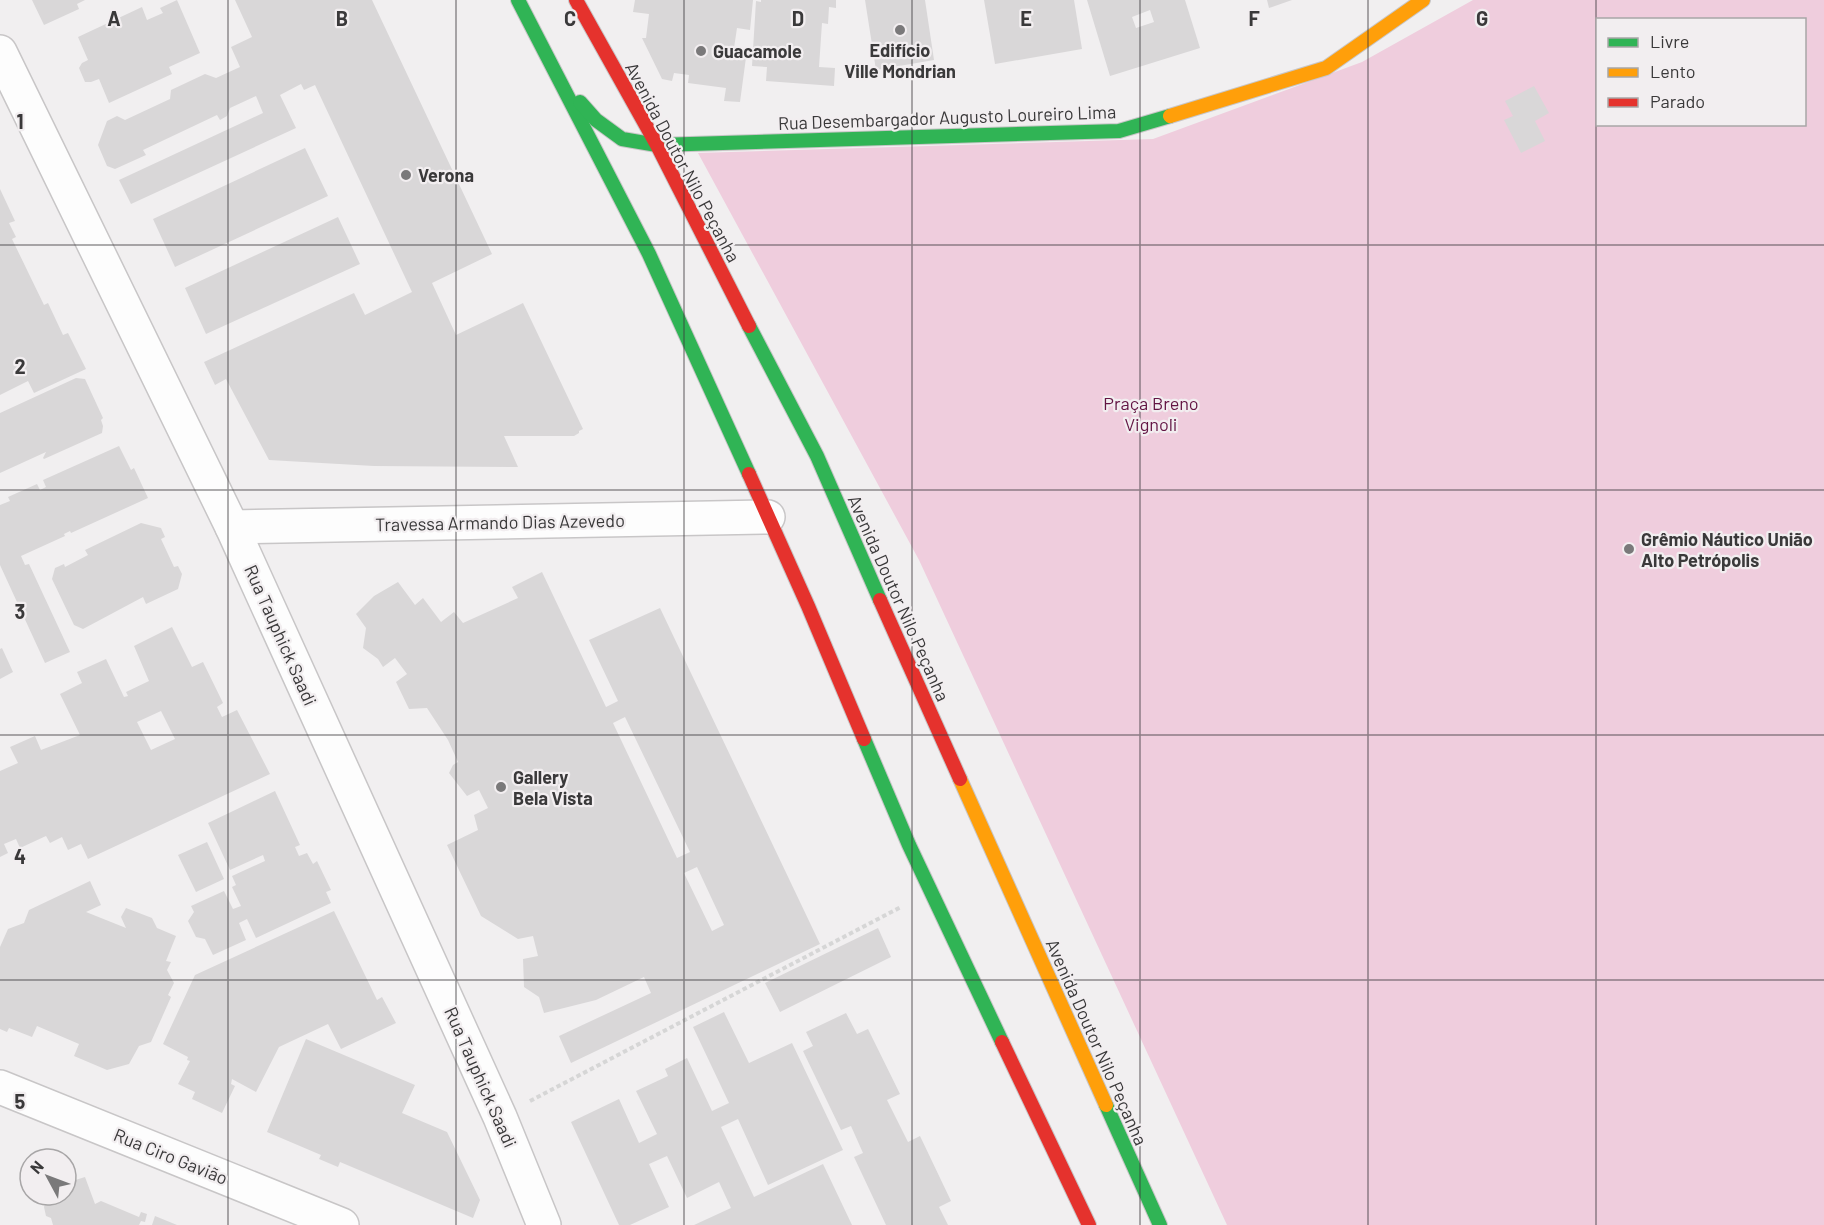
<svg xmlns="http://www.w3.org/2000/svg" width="1824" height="1225" font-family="Barlow,sans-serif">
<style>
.green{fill:#efcddd;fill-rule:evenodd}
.building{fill:#d9d7d8;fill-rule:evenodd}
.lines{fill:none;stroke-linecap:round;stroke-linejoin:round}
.street-casing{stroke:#c8c6c7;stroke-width:36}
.fast-casing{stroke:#c8c6c7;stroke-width:16}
.slow-casing{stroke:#c8c6c7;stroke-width:16}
.jam-casing{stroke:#c8c6c7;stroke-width:16}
.path{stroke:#d6d6d6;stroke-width:4;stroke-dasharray:4.5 3;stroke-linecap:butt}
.street{stroke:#fdfdfd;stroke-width:33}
.fast{stroke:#30b455;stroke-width:14}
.slow{stroke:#ff9f0a;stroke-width:14}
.jam{stroke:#e5322d;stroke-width:14}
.grid{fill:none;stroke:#3a393a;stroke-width:1.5;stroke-opacity:0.55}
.poi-dot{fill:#7a797a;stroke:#f2eef0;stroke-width:2}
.labels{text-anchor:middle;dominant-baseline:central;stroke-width:4.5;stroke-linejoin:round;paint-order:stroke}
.poi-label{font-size:18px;font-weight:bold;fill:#3a393a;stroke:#f2eef0;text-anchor:start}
.street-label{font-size:18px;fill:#3a393a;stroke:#f2eef0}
.park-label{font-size:18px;fill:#621443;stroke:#f2eef0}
.grid-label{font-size:20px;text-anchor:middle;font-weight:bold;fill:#3a393a;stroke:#f2eef0;stroke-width:4.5;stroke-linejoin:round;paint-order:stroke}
</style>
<rect width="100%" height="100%" fill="#f1eff0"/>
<path class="green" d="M 1473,0 L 1824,0 L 1824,1225 L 1227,1225 L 919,560 L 698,153 L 1153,139 L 1362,62 ZM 1598,20 L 1804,20 L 1804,124 L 1598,124 Z"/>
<g class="building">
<path d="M 32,0 L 85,0 L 77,4 L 79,9 L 44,25 Z"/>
<path d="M 177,0 L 200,53 L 169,67 L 172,74 L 109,103 L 99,79 L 91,82 L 85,82 L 79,68 L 82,63 L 88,60 L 78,37 L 142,7 L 147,20 L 163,13 L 160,8 Z"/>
<path d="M 235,0 L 372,0 L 492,254 L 432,283 L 456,335 L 523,303 L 583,429 L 579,431 L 579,433 L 574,436 L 504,436 L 518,467 L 374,466 L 269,460 L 226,379 L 215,385 L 204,362 L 354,293 L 365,315 L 412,292 L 315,85 L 304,90 L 301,84 L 280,95 L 296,128 L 131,204 L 119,180 L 263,113 L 256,96 L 230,108 L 227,116 L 220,120 L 217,115 L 143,150 L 146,155 L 115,169 L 107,166 L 98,145 L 107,121 L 117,116 L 125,120 L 170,99 L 171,90 L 205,74 L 216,78 L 240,67 L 231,47 L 252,37 Z"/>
<path d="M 635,0 L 753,0 L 750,30 L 737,28 L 734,48 L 747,50 L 740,102 L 724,101 L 726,88 L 688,83 L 689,75 L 674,73 L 672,81 L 662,79 L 642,38 L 646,38 L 649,14 L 633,12 Z"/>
<path d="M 761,0 L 836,0 L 836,8 L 829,7 L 828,24 L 822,23 L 819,67 L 835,68 L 834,86 L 766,81 L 767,67 L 752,66 L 756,1 L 761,2 Z"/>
<path d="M 865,0 L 925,0 L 934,60 L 876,70 Z"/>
<path d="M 984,0 L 1074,0 L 1082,49 L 995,64 Z"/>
<path d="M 1087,0 L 1185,0 L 1200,48 L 1110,76 ZM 1150,10 L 1154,22 L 1136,28 L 1132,17 Z"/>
<path d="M 1267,0 L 1292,0 L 1269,8 Z"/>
<path d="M 1534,86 L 1549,113 L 1535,121 L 1545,141 L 1521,153 L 1504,120 L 1513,116 L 1505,101 Z"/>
<path d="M 305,148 L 328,196 L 175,267 L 153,219 Z"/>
<path d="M 0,189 L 15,221 L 9,223 L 16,237 L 12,239 L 44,305 L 48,303 L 63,335 L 68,333 L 86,369 L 34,393 L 28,381 L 0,395 Z"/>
<path d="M 338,217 L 360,264 L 206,334 L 185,288 Z"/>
<path d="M 76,378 L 85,379 L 103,418 L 101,420 L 103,426 L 102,433 L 44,459 L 43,458 L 46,452 L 0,473 L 0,413 Z"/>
<path d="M 119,446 L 131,470 L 134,468 L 148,498 L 71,533 L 70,531 L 64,534 L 65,536 L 21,556 L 25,565 L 29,564 L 70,652 L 45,663 L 0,565 L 0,505 L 10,501 L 8,497 L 37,484 L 40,490 L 46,487 L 43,480 Z"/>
<path d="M 141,523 L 161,528 L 165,537 L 161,539 L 174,567 L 178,566 L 182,574 L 178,589 L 146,604 L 143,597 L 83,629 L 74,625 L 52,579 L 55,568 L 64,564 L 65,567 L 88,555 L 85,550 Z"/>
<path d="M 542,572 L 606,707 L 618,701 L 589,640 L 660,608 L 820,944 L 571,1063 L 559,1036 L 651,993 L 644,977 L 596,1000 L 544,1013 L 539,997 L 524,987 L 523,959 L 538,956 L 533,936 L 518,939 L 481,916 L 447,845 L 478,830 L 474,815 L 488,808 L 479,790 L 467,796 L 449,773 L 453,765 L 458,762 L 448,740 L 427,708 L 409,709 L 396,682 L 407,674 L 395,658 L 383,667 L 378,659 L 363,648 L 366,628 L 356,614 L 374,596 L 398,582 L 415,605 L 423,598 L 441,622 L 454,612 L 463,623 L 518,598 L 512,587 ZM 625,717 L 690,852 L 677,858 L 613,723 ZM 697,867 L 724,925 L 712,931 L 684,873 Z"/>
<path d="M 172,627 L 192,667 L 203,662 L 223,703 L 217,707 L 222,717 L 237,710 L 270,774 L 88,859 L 81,844 L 68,850 L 62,837 L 50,843 L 46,836 L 20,848 L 16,839 L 4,844 L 8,853 L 0,857 L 0,771 L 18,763 L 10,747 L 35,736 L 41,750 L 80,735 L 60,694 L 82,683 L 77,672 L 106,659 L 124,697 L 128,696 L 126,692 L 149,681 L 134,646 ZM 161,711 L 175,739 L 151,750 L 137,722 Z"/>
<path d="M 2,648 L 13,672 L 0,679 L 0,649 Z"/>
<path d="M 275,791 L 300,845 L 295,847 L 299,856 L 307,853 L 313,864 L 317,861 L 331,890 L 326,892 L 331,903 L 256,938 L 247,919 L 239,923 L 246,940 L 213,955 L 205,939 L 196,937 L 188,921 L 194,912 L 191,906 L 224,891 L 233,909 L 241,906 L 232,887 L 236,885 L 232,876 L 265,861 L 263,855 L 230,870 L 208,823 Z"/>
<path d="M 207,842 L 224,879 L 196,892 L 178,855 Z"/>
<path d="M 90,881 L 101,905 L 86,912 L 126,928 L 121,917 L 126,908 L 152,918 L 157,928 L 176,936 L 166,961 L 171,962 L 167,970 L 174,983 L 168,995 L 171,997 L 151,1042 L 139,1046 L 129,1064 L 107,1070 L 74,1056 L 79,1044 L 37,1026 L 32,1037 L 9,1028 L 7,1032 L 0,1029 L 0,947 L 8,929 L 24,923 L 29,910 Z"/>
<path d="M 334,911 L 377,1000 L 382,997 L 396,1023 L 341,1049 L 328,1024 L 279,1047 L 256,1092 L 232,1079 L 231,1084 L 235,1086 L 222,1113 L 192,1099 L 195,1092 L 178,1084 L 190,1061 L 187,1060 L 188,1057 L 163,1044 L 195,975 Z"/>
<path d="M 878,928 L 891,957 L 780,1012 L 765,983 Z"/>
<path d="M 724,1012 L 749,1063 L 792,1043 L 843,1150 L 768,1185 L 738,1119 L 721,1127 L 754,1197 L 823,1164 L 852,1225 L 694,1225 L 731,1208 L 719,1182 L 687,1198 L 667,1156 L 649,1164 L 669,1207 L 630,1225 L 619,1225 L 571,1122 L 619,1099 L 639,1143 L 657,1134 L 636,1091 L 668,1076 L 665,1069 L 687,1058 L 712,1111 L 729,1103 L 693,1027 Z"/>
<path d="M 846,1013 L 857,1034 L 868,1029 L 900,1094 L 887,1100 L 908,1142 L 920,1136 L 951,1201 L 939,1207 L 948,1225 L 886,1225 L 854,1157 L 863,1153 L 851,1126 L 841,1130 L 803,1051 L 813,1046 L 806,1032 Z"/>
<path d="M 306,1039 L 415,1085 L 402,1113 L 447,1132 L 480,1200 L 473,1218 L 340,1162 L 338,1167 L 319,1159 L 321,1155 L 267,1132 Z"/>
<path d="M 85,1177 L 95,1204 L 101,1201 L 139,1217 L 141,1212 L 147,1214 L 145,1222 L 141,1221 L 139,1225 L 53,1225 L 51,1218 L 46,1216 L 44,1207 L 45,1204 L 57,1200 L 56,1195 L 66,1195 L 66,1183 Z"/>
<path d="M 155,1216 L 177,1225 L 152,1225 Z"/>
</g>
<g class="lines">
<g class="street-casing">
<g id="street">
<path d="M 0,52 L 232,527 L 500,1117 L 544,1225"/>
<path d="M 232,527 L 768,517"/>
<path d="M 0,1087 L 342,1225"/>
</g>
</g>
<g class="fast-casing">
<g id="fast">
<path d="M 518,0 L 649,254 L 749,474"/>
<path d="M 580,102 L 596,120 L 622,139 L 657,145 L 1119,131 L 1170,116"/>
<path d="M 749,326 L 817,456 L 880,600"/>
<path d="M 864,739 L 909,845 L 1002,1042"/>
<path d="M 1106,1105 L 1160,1225"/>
</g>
</g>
<g class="slow-casing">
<g id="slow">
<path d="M 1170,116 L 1326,68 L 1423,0"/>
<path d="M 960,779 L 1106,1105"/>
</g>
</g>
<g class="jam-casing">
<g id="jam">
<path d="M 576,0 L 657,145 L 749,326"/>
<path d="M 749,474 L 808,606 L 864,739"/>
<path d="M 880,600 L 960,779"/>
<path d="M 1002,1042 L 1089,1225"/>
</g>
</g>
<path class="path" d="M 530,1101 L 901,907"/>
<use href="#street" class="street"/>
<use href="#fast" class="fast"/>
<use href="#slow" class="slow"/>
<use href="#jam" class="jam"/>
</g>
<path class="grid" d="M 228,0 L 228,1225M 456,0 L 456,1225M 684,0 L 684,1225M 912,0 L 912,1225M 1140,0 L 1140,1225M 1368,0 L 1368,1225M 1596,0 L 1596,1225M 0,245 L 1824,245M 0,490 L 1824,490M 0,735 L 1824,735M 0,980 L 1824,980"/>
<g class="poi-dot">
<circle cx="900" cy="30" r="6"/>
<circle cx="701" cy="51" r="6"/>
<circle cx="406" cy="175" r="6"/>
<circle cx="1629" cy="549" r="6"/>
<circle cx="501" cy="787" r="6"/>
</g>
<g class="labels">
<g class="poi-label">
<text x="900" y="50" text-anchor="middle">Edifício<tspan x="900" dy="21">Ville Mondrian</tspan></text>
<text x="713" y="51">Guacamole</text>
<text x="418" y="175">Verona</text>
<text x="1641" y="539">Grêmio Náutico União<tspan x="1641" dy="21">Alto Petrópolis</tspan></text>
<text x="513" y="777">Gallery<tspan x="513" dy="21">Bela Vista</tspan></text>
</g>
<g class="street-label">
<text transform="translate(947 117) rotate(-2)">Rua Desembargador Augusto Loureiro Lima</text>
<text transform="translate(683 162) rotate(62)">Avenida Doutor Nilo Peçanha</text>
<text transform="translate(500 522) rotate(-1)">Travessa Armando Dias Azevedo</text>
<text transform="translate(899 598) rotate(66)">Avenida Doutor Nilo Peçanha</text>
<text transform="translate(281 635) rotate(66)">Rua Tauphick Saadi</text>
<text transform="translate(1097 1042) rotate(66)">Avenida Doutor Nilo Peçanha</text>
<text transform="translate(481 1077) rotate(66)">Rua Tauphick Saadi</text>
<text transform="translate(171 1156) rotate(22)">Rua Ciro Gavião</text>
</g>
<g class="park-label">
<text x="1151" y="403">Praça Breno<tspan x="1151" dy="21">Vignoli</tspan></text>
</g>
</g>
<g class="grid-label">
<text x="114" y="26">A</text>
<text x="342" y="26">B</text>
<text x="570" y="26">C</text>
<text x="798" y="26">D</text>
<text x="1026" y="26">E</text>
<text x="1254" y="26">F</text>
<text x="1482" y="26">G</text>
<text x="20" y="129">1</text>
<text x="20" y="374">2</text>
<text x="20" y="619">3</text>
<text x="20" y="864">4</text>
<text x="20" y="1109">5</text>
</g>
<rect x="1596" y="18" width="210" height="108" fill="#f2eef0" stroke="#a8a6a7" stroke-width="1.5"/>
<rect x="1608" y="38" width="30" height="9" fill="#30b455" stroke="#a8a6a7" stroke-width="1.5"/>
<text x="1650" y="48" font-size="18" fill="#3a393a">Livre</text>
<rect x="1608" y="68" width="30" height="9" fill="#ff9f0a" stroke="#a8a6a7" stroke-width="1.5"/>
<text x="1650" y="78" font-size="18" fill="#3a393a">Lento</text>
<rect x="1608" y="98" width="30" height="9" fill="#e5322d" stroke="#a8a6a7" stroke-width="1.5"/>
<text x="1650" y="108" font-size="18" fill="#3a393a">Parado</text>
<g transform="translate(48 1177) rotate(311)"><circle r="28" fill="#f2eef0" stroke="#a8a6a7" stroke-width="1.5"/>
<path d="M0-4.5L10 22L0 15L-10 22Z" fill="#7a797a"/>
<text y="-9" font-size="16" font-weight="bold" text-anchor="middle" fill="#3a393a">N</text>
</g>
</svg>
